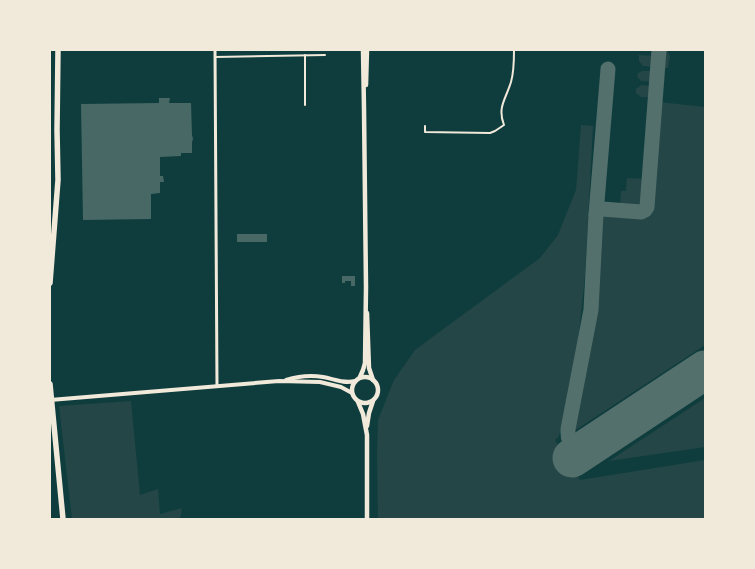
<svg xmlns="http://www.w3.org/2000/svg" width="755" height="569" font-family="'Libre Baskerville',serif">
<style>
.green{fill:#244646}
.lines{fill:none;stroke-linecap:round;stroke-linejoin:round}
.taxiway{stroke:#53706d;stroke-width:15}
.runway{stroke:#53706d;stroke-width:39}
.building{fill:#486865}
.service{stroke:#f1e9da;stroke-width:2}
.minor{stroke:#f1e9da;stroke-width:3}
.tertiary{stroke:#f1e9da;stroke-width:4}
.secondary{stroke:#f1e9da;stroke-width:4.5}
.motorway{stroke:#f1e9da;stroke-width:5.5}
</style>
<rect width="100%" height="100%" fill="#0f3d3e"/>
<g class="green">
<path d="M 662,50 L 668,50 L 668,54 L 670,56 L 668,68 L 661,68 Z"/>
<path d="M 639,55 L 656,56 L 655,67 L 643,66 L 639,61 Z"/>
<path d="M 642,71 L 654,71 L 654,82 L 641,81 L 637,77 L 638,73 Z"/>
<path d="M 641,85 L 654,86 L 653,94 L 650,97 L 641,97 L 636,93 L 636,89 Z"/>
<path d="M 658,102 L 705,107 L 705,345 L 571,433 L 571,429 L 594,311 L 600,218 L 604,213 L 607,212 L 642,215 L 646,213 L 649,210 Z"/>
<path d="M 581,125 L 593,126 L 585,277 L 578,341 L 559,436 L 555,440 L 580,480 L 705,460 L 705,519 L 378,519 L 377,454 L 378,420 L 394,380 L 415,350 L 540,258 L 558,235 L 576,190 Z"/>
<path d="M 627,178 L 647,179 L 645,199 L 636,209 L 620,208 L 621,191 L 626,191 Z"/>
<path d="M 705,398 L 705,447 L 609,461 Z"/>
<path d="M 131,401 L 140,495 L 158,489 L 160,514 L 182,508 L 180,519 L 72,519 L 59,406 Z"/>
</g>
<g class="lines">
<g class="taxiway">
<path d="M 596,214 L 608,69"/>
<path d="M 592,445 C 576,450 567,448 568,429 L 591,310 L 596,214 L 598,211 L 602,209 L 641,212 L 645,210 L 647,207 L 659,50"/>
</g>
<path class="runway" d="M 572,458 L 705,370"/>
</g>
<g class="building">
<path d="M 159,98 L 170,98 L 169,103 L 191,103 L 192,135 L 193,139 L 192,142 L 192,153 L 181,153 L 181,156 L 160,157 L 160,176 L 163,176 L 164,182 L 160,182 L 160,193 L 151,194 L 151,219 L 83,220 L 81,104 L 159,103 Z"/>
<rect x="237" y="234" width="30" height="8"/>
<path d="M 342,276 L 355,276 L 355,286 L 351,286 L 351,281 L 345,281 L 345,283 L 342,283 Z"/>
</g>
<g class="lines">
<g class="service">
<path d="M 305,55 L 305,105"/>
<path d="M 215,57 L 325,55"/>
<path d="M 425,126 L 425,132 L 490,133 L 495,131 L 504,125 C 497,107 506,99 511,82 C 514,72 514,61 514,50"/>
</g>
<path class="minor" d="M 215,50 L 217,386"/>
<g class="tertiary">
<path d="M 286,380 C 299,376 310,375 323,377 C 334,379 344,384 355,381"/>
<path d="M 50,400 L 279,381 L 320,382 L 341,387 L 352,393"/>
</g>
<g class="secondary">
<path d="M 366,85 L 367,50"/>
<path d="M 367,313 L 369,368 L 373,380"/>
<circle cx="365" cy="390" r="13"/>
<path d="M 360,377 L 363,370 L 365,363 L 366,287 L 364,109 L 363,50"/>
<path d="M 358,402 L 363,414 L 367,435 L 367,519"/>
<path d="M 367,426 L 369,413 L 373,401"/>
</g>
<g class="motorway">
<path d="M 50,283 L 58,180 L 57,130 L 58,50"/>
<path d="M 50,384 L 63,519"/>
</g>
</g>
<rect width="755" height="569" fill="none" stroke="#f1e9da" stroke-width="102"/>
</svg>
